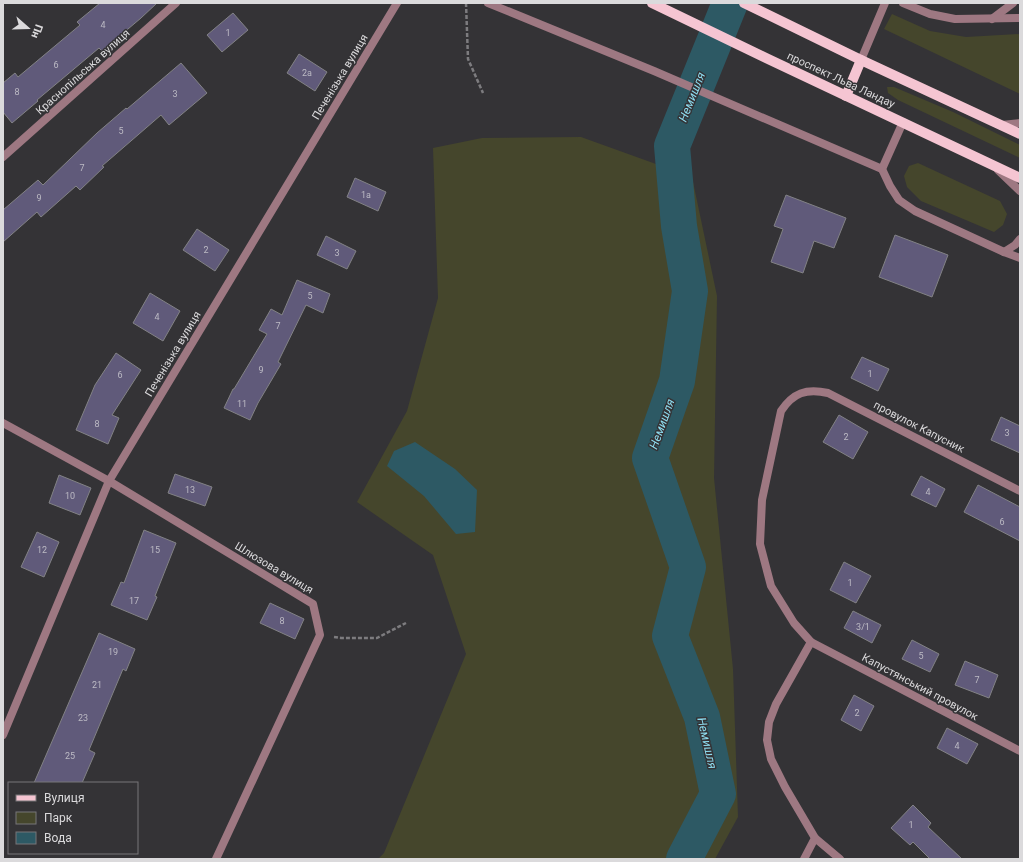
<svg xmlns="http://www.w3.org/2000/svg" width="1023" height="862" font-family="Roboto,sans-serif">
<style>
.green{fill:#45462c}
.water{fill:#2d5964}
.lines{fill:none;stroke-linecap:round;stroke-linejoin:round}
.river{stroke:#2d5964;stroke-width:36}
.building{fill:#605a7a;stroke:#828285}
.path{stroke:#7d7c7f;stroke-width:2.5;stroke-dasharray:4 2;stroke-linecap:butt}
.service{stroke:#9e7882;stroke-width:8}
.minor{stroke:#9e7882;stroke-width:8}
.tertiary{stroke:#9e7882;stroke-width:8}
.primary{stroke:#f5c5d2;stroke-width:10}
.labels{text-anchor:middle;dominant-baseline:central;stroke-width:3;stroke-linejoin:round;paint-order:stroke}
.number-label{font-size:9px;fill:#bcbac4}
.street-label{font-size:11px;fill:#dbdadc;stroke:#343336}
.water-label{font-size:12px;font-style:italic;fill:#8eddf0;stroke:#343336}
</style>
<rect width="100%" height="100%" fill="#343336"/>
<g class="green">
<path d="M 892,14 L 930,31 L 966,37 L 1020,34 L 1020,94 L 884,29 Z"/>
<path d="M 887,87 L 894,87 L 953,112 L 1020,145 L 1020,158 L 898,100 L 888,93 Z"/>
<path d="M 581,137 L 692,177 L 717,296 L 714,478 L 733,669 L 738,817 L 715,859 L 378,859 L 384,853 L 466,654 L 433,555 L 357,502 L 407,411 L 438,298 L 433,148 L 482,138 Z"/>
<path d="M 918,163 L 1000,201 L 1007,214 L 1003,225 L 994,232 L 921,201 L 907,187 L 904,176 L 909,166 Z"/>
</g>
<path class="water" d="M 415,442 L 455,469 L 477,490 L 475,532 L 456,534 L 424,496 L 387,466 L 394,451 Z"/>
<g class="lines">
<path class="river" d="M 684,859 L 718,794 L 702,717 L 670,636 L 688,567 L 650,458 L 677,381 L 690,291 L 679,226 L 672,146 L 730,3"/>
</g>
<g class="building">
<path d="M 100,3 L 157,3 L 141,18 L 102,51 L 99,48 L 37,100 L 38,101 L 12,123 L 3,112 L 3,83 L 15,73 L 18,77 L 80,25 L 77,22 Z"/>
<path d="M 233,13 L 248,30 L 222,52 L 207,35 Z"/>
<path d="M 299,54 L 327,72 L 315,91 L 287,73 Z"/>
<path d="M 181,63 L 207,93 L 169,125 L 161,115 L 102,166 L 104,167 L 80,190 L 76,186 L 41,217 L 37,212 L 3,242 L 3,210 L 38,180 L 43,185 L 97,133 L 126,108 L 127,109 Z"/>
<path d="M 355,178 L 386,192 L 378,211 L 347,197 Z"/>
<path d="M 786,195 L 846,218 L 834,248 L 814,241 L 803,273 L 771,262 L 783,229 L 774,226 Z"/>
<path d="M 197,229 L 229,250 L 215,271 L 183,250 Z"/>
<path d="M 895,235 L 948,255 L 932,297 L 879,277 Z"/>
<path d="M 326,236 L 356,251 L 347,269 L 317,255 Z"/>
<path d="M 297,280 L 330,294 L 323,313 L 306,305 L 278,362 L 281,364 L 258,403 L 250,420 L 224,408 L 233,389 L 234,389 L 267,334 L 259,330 L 271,309 L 282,315 Z"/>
<path d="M 150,293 L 180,311 L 163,341 L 133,323 Z"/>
<path d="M 116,353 L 141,370 L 112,415 L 119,418 L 108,444 L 76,430 L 95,385 Z"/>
<path d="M 862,357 L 889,369 L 878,391 L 851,378 Z"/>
<path d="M 839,415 L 868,432 L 853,459 L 823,442 Z"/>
<path d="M 1001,417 L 1020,426 L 1020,453 L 991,440 Z"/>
<path d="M 175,474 L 212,487 L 205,506 L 168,493 Z"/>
<path d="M 59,475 L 91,488 L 80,515 L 49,503 Z"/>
<path d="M 921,476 L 945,489 L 936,507 L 911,495 Z"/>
<path d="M 978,485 L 1020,507 L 1020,541 L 964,512 Z"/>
<path d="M 144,530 L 176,543 L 155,596 L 157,597 L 147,620 L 111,605 L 121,582 L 124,583 Z"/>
<path d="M 37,532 L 59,542 L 44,577 L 21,567 Z"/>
<path d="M 844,562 L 871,576 L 856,603 L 830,590 Z"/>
<path d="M 270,603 L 304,619 L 295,639 L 260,623 Z"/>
<path d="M 853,611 L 881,625 L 872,643 L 844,628 Z"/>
<path d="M 99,633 L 135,649 L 126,671 L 123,669 L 89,750 L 95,753 L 82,783 L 34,783 Z"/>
<path d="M 912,640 L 939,654 L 930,672 L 902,659 Z"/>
<path d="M 965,661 L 998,675 L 989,698 L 955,685 Z"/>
<path d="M 854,695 L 874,706 L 861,731 L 841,720 Z"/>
<path d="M 947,728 L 978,744 L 967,764 L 937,748 Z"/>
<path d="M 913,805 L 931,823 L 928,827 L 962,859 L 930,859 L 913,842 L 910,845 L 891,828 Z"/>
</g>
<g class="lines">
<g class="path">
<path d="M 466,3 L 468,59 L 483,93"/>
<path d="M 334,637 L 341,638 L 377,638 L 406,623"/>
</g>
<path class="service" d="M 1004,252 L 1015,245 L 1020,239"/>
<g class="minor">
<path d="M 992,19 L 1013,3"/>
<path d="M 861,60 L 885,3"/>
<path d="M 1002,125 L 1020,123"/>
<path d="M 3,157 L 176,3"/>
<path d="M 882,169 L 890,186 L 899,200 L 915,211 L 1004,252 L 1020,258"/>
<path d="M 998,170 L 1020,191"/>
<path d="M 3,423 L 109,481 L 313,604 L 320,635 L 216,859"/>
<path d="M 1020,491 L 828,393 C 806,388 793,393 781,411 L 762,500 L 760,544 L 771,586 L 794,623 L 811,642 L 1020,751"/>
<path d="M 3,735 L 109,481 L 397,3"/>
<path d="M 815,838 L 840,859"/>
<path d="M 804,859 L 815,838 L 785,787 L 771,759 L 767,740 L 769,722 L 776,704 L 811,642"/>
</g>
<g class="tertiary">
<path d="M 488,3 L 654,71 L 882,169 L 903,122"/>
<path d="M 903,3 L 930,14 L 955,19 L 1020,18"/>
</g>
<g class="primary">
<path d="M 652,3 L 766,58 L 1020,178"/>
<path d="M 744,3 L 861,60 L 1020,134"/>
<path d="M 846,96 L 861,60"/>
</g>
</g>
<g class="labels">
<g class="number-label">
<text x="103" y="25">4</text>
<text x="228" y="33">1</text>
<text x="56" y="65">6</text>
<text x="307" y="73">2а</text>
<text x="17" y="92">8</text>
<text x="175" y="94">3</text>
<text x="121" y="131">5</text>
<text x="82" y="168">7</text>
<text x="366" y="195">1а</text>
<text x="39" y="198">9</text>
<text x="206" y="250">2</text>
<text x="337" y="253">3</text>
<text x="310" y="296">5</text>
<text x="157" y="317">4</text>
<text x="278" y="326">7</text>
<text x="261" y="370">9</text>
<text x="870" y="374">1</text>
<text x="120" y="375">6</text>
<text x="242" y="404">11</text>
<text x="97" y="424">8</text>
<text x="1007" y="433">3</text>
<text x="846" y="437">2</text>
<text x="190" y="490">13</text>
<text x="928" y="492">4</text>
<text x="70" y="496">10</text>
<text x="1002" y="522">6</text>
<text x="42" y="550">12</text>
<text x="155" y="550">15</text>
<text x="850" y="583">1</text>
<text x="134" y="601">17</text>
<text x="282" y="621">8</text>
<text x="863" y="627">3/1</text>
<text x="113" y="652">19</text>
<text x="921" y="656">5</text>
<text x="977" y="680">7</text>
<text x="97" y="685">21</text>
<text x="857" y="713">2</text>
<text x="83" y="718">23</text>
<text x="957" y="746">4</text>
<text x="70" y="756">25</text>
<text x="911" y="825">1</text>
</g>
<g class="street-label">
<text transform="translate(83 72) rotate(-42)">Краснопільська вулиця</text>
<text transform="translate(340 77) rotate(-59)">Печенізька вулиця</text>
<text transform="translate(841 80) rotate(25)">проспект Льва Ландау</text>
<text transform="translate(173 354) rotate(-59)">Печенізька вулиця</text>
<text transform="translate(919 427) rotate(27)">провулок Капусник</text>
<text transform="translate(274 568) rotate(31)">Шлюзова вулиця</text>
<text transform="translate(920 687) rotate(28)">Капустянський провулок</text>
</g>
<g class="water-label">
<text transform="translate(692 97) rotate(-68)">Немишля</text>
<text transform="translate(662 424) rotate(-70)">Немишля</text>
<text transform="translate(707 743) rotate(77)">Немишля</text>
</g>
</g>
<rect width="1023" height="862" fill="none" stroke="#dbdadc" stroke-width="8"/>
<rect x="8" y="782" width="130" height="72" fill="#343336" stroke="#777678"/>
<rect x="16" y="795" width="20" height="6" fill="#f5c5d2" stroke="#777678"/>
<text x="44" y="802" font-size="12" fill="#dbdadc">Вулиця</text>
<rect x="16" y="812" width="20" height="12" fill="#45462c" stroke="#777678"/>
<text x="44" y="822" font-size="12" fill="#dbdadc">Парк</text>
<rect x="16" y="832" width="20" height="12" fill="#2d5964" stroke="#777678"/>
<text x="44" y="842" font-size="12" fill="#dbdadc">Вода</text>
<g transform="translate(28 28) rotate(110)" stroke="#343336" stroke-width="3" paint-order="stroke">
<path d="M0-3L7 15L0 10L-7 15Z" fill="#dbdadc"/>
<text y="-6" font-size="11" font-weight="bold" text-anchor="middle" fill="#dbdadc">Пн</text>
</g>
</svg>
